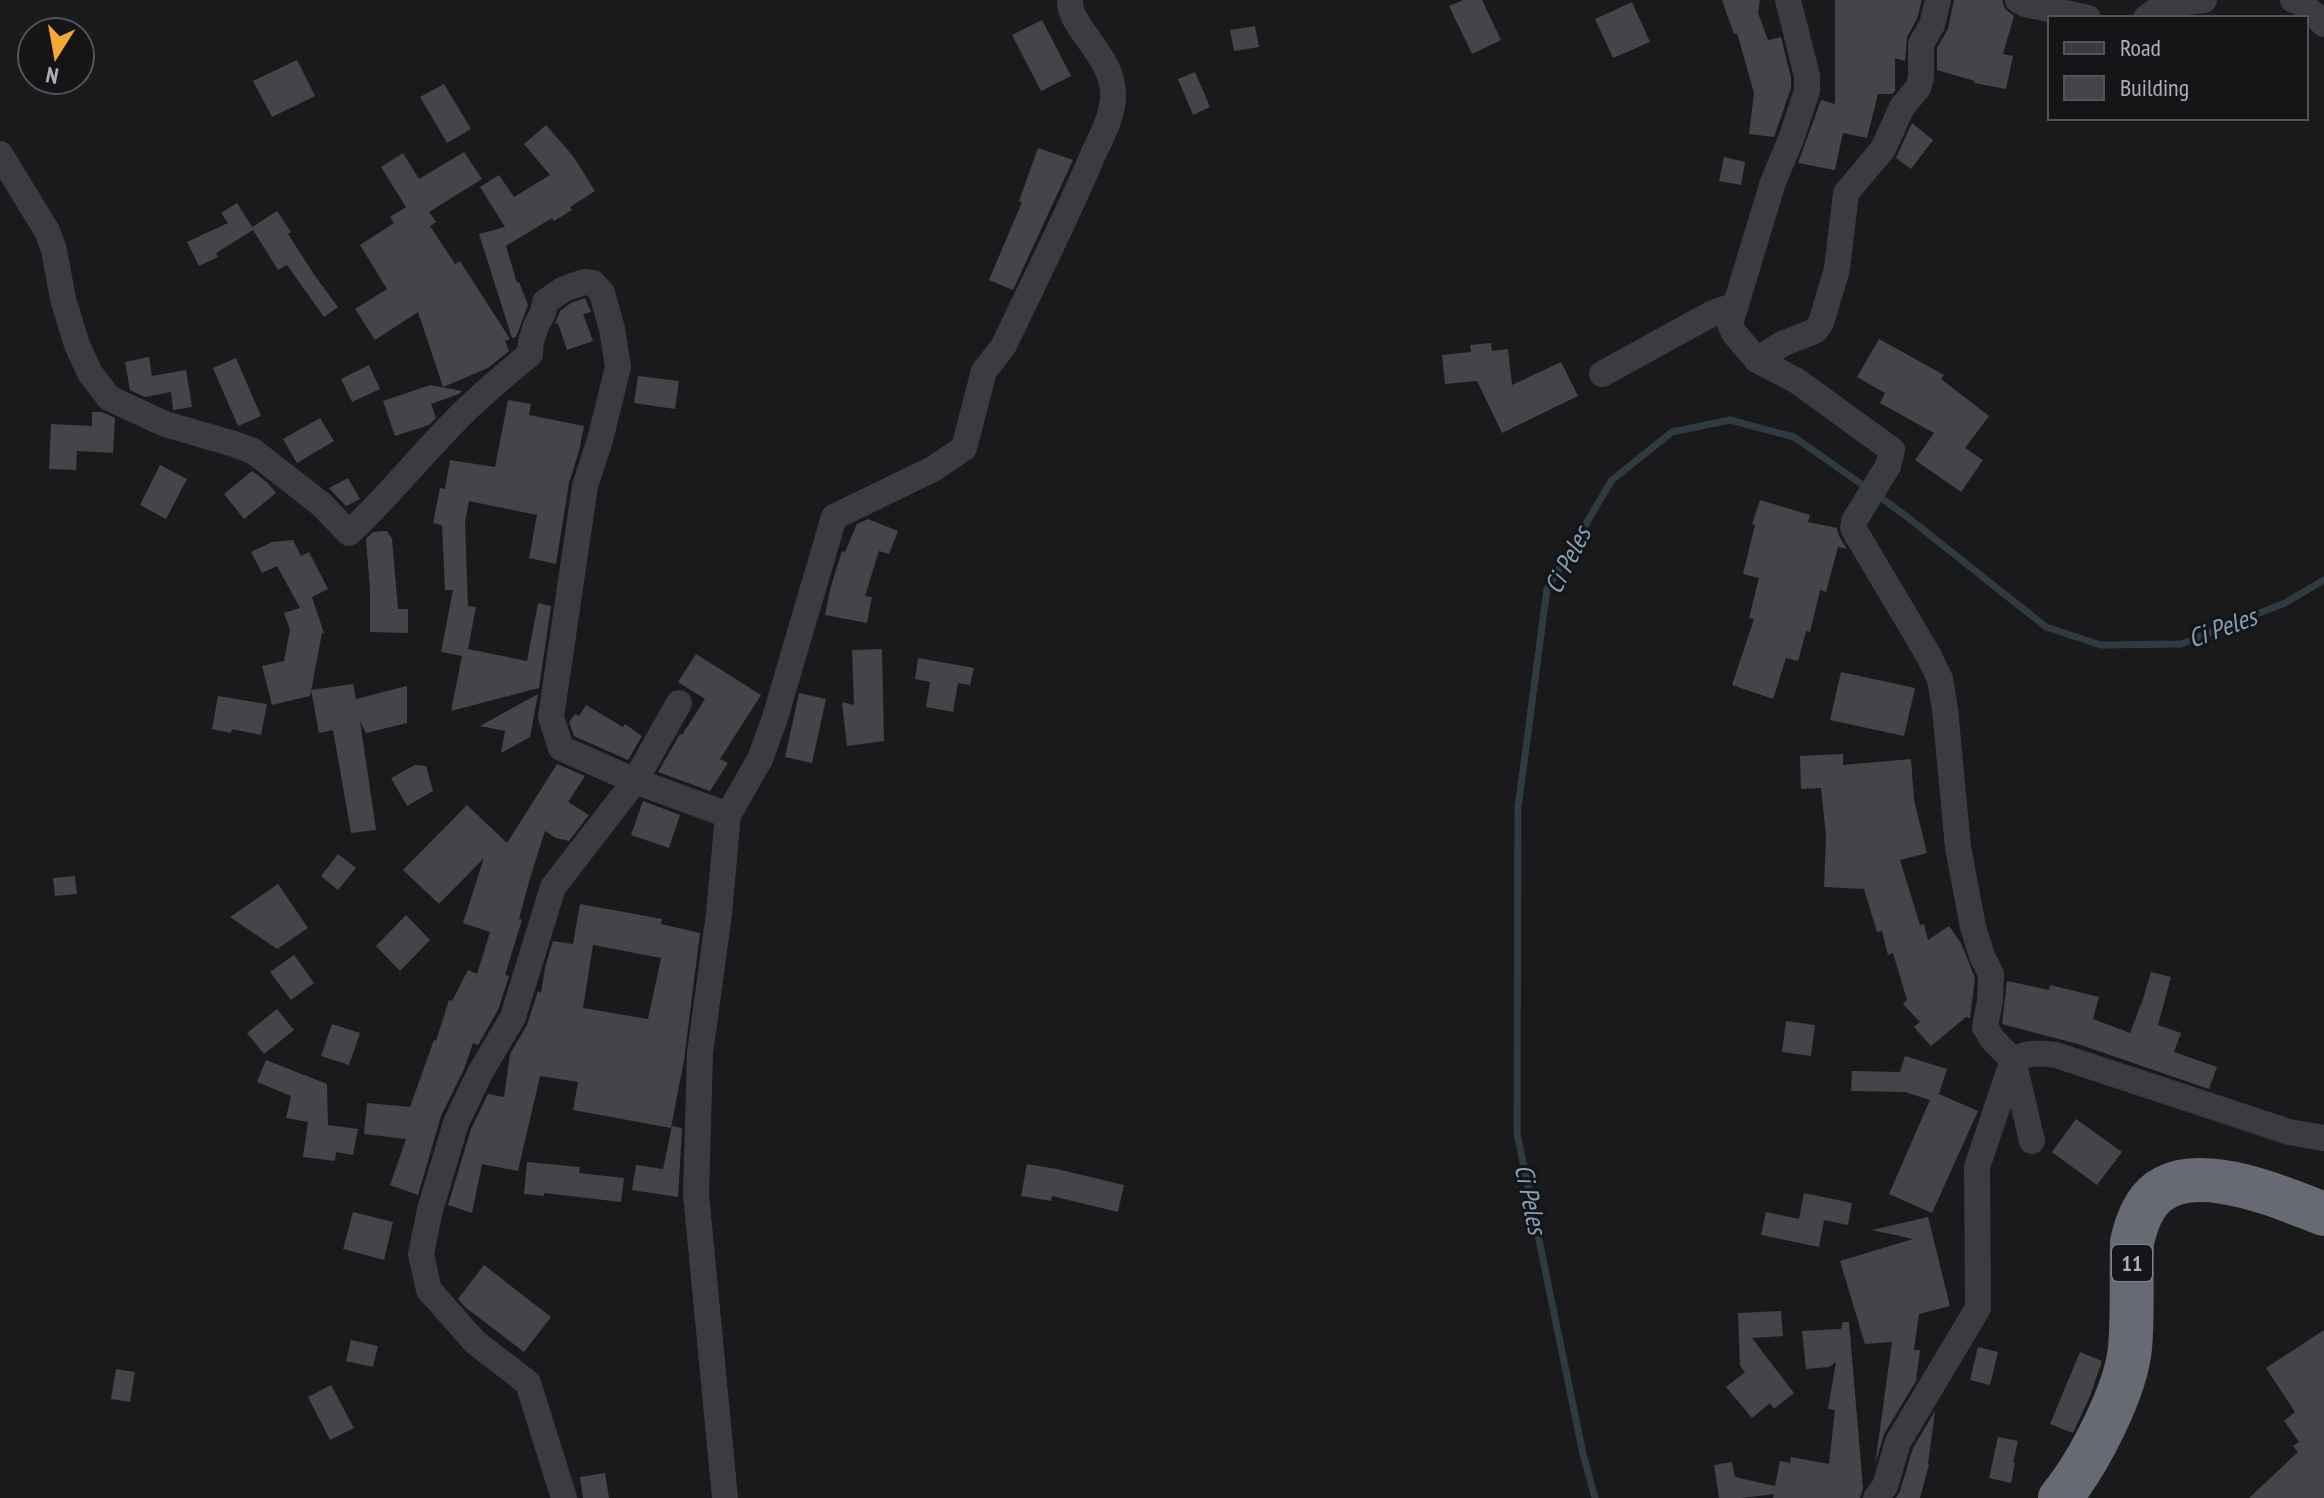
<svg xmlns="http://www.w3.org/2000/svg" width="2324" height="1498" font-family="'PT Sans Narrow',sans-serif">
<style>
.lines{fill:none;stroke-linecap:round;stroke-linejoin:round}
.stream{stroke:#2f3a41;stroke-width:7}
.building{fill:#444549;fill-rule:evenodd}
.street{stroke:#3b3c41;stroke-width:26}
.highway{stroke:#676a72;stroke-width:44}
.labels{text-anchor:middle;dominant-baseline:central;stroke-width:6;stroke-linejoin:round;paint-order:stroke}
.shield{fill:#151517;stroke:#7f838a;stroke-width:2}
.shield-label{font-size:22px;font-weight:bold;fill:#acb2bc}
.water-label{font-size:26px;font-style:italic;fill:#83a2b6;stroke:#151517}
</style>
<rect width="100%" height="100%" fill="#1a1a1c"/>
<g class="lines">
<g class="stream">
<path d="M 1877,495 L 1906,516 L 2046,627 L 2101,645 L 2181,644 L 2285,603 L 2324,580"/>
<path d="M 1595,1498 L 1583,1454 L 1517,1133 L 1518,808 L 1547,589 L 1612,480 L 1672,432 L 1730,420 L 1794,437 L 1867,488"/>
</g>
</g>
<g class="building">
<path d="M 1463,0 L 1482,0 L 1501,40 L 1472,54 L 1449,6 Z"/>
<path d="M 1722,0 L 1760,0 L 1758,13 L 1768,40 L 1781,37 L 1791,78 L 1791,88 L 1774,137 L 1749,134 L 1754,93 L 1737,33 L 1734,34 Z"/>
<path d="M 1835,0 L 1922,0 L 1917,19 L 1907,37 L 1905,61 L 1895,58 L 1895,91 L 1892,94 L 1878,94 L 1867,138 L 1843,133 L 1835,170 L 1798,163 L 1821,100 L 1835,104 Z"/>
<path d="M 1954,0 L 2002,0 L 2005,9 L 2014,16 L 2003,54 L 2013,56 L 2006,89 L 1974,83 L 1975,81 L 1937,70 L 1937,48 L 1948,29 Z"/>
<path d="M 1632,2 L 1650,42 L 1613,58 L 1595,19 Z"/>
<path d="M 1042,20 L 1071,76 L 1041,91 L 1012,35 Z"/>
<path d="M 1255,26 L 1259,47 L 1234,51 L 1230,30 Z"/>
<path d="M 297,60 L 315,96 L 272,117 L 253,81 Z"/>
<path d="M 1195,72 L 1210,107 L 1193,115 L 1178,79 Z"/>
<path d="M 444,84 L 471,129 L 447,143 L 420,97 Z"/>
<path d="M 1912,123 L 1933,140 L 1911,169 L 1896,158 Z"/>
<path d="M 546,125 L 573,156 L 595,191 L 570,207 L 572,210 L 554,221 L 552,218 L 506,246 L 517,283 L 519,282 L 528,305 L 516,337 L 512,338 L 479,234 L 505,227 L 480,187 L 499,175 L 514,197 L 550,175 L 524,144 Z"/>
<path d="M 1038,148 L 1073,160 L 1013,290 L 989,280 L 1022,202 L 1019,201 Z"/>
<path d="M 464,152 L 482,179 L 429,212 L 436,222 L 430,226 L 455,264 L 460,261 L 510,339 L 505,341 L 509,351 L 488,368 L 443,387 L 418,312 L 375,340 L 355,309 L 387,289 L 360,245 L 394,223 L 390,217 L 406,207 L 381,167 L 403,153 L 419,179 Z"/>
<path d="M 1724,157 L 1745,162 L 1741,185 L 1719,181 Z"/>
<path d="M 237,203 L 252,227 L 277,211 L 291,232 L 288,234 L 315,276 L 338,307 L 324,317 L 287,265 L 278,270 L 253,230 L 216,253 L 218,257 L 199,266 L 187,242 L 228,223 L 221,213 Z"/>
<path d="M 585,298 L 591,312 L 583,314 L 593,341 L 567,350 L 558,323 L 555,324 L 560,311 L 571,303 Z"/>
<path d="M 1879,339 L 1944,375 L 1941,379 L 1989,416 L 1965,448 L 1983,460 L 1961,492 L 1915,460 L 1934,433 L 1880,403 L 1885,393 L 1857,377 Z"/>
<path d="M 1491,343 L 1492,351 L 1508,349 L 1512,385 L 1561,362 L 1578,396 L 1502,433 L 1477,381 L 1445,384 L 1442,355 L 1471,352 L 1470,345 Z"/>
<path d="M 149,357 L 152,376 L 186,370 L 192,407 L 173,410 L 171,392 L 145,397 L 130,390 L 125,362 Z"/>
<path d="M 236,358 L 261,416 L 238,426 L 213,368 Z"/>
<path d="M 369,365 L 380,389 L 352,402 L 341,379 Z"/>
<path d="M 638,376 L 679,381 L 675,409 L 634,403 Z"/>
<path d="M 430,385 L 462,391 L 459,394 L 431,404 L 436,418 L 429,425 L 395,436 L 383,401 Z"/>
<path d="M 508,400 L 531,404 L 529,415 L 584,426 L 579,451 L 569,483 L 556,564 L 529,558 L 537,515 L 469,501 L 465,522 L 468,606 L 476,607 L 468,649 L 527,661 L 538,603 L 551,606 L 539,688 L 451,711 L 462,656 L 441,652 L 453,590 L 445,590 L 442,525 L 433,523 L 440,488 L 445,489 L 450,460 L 495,467 Z"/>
<path d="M 92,412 L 102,412 L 115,418 L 113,453 L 77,451 L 76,470 L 49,469 L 51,424 L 92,426 Z"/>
<path d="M 320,418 L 334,441 L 297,463 L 283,439 Z"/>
<path d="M 160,465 L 187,479 L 166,519 L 140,505 Z"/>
<path d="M 252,471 L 267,482 L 276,493 L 244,519 L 224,494 Z"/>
<path d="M 348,478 L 360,499 L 346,506 L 329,488 Z"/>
<path d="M 1760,500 L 1810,515 L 1808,522 L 1837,528 L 1839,536 L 1847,549 L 1838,547 L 1826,592 L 1820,590 L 1810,632 L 1806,631 L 1798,661 L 1786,658 L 1773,699 L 1732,685 L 1754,619 L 1749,618 L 1759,578 L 1743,574 L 1755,525 L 1752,524 Z"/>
<path d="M 868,519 L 898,531 L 889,554 L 879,551 L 865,596 L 872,597 L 867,623 L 825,615 L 831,586 L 842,551 L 845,552 L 857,524 Z"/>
<path d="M 387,531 L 392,539 L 398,609 L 408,609 L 408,633 L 370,632 L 370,590 L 366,539 L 373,532 Z"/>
<path d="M 293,540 L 301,556 L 309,552 L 328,589 L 312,597 L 324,633 L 322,633 L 310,696 L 272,705 L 262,666 L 284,661 L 290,630 L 284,613 L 300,608 L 277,566 L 262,573 L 251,552 L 272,542 Z"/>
<path d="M 882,649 L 884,741 L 847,746 L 842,702 L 854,705 L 852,650 Z"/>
<path d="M 696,654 L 761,695 L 720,759 L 728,763 L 710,791 L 658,772 L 680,734 L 682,735 L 705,699 L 678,682 Z"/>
<path d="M 918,658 L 974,668 L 970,685 L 958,683 L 953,712 L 926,707 L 930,682 L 915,679 Z"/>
<path d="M 1841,672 L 1915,688 L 1904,736 L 1830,720 Z"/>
<path d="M 353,684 L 356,699 L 407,686 L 407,723 L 366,733 L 360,721 L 376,830 L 351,833 L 333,730 L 319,733 L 311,690 Z"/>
<path d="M 799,693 L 826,699 L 812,763 L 785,757 Z"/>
<path d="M 538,694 L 530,737 L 501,753 L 505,731 L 480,726 Z"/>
<path d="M 218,696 L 267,704 L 261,735 L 232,729 L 231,733 L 212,729 Z"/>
<path d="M 586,705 L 623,727 L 625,724 L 642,736 L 628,760 L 574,736 L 569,722 L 575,714 L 579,716 Z"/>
<path d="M 1843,754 L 1843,765 L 1911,759 L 1914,800 L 1927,853 L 1900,860 L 1920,925 L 1924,924 L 1928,940 L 1949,926 L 1961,943 L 1975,978 L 1970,1018 L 1966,1017 L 1931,1046 L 1914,1027 L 1920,1022 L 1903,1004 L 1907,1000 L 1893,953 L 1888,955 L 1882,931 L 1877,932 L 1864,889 L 1824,887 L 1826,836 L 1821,788 L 1801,789 L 1800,756 Z"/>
<path d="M 557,764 L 585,776 L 568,802 L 589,815 L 569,841 L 556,838 L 545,831 L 530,878 L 519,919 L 522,920 L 505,975 L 509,976 L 498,1010 L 478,1045 L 473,1043 L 464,1069 L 441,1116 L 418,1195 L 390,1185 L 406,1139 L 364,1134 L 367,1103 L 410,1107 L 434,1040 L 436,1041 L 449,1000 L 452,1001 L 468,970 L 477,974 L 490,932 L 463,923 L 484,858 L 439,904 L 403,870 L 467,805 L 507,843 Z"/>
<path d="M 415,765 L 426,766 L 433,791 L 407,806 L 391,778 Z"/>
<path d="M 643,801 L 680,815 L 669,848 L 631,835 Z"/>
<path d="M 338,854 L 356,868 L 338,890 L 321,876 Z"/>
<path d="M 75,876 L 77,894 L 55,896 L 53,878 Z"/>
<path d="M 278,884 L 308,928 L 277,949 L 230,917 Z"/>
<path d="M 580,904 L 662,919 L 661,924 L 700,933 L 684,1060 L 671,1128 L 573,1110 L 578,1082 L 540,1076 L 518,1171 L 482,1164 L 472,1213 L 448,1205 L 471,1129 L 488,1094 L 504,1097 L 510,1054 L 527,1025 L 538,991 L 541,993 L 545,968 L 553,941 L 573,944 ZM 593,945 L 661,958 L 648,1019 L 583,1008 Z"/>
<path d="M 406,915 L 430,940 L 400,971 L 376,946 Z"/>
<path d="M 294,955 L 314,983 L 291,1000 L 270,972 Z"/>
<path d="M 2151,972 L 2171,977 L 2158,1025 L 2181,1033 L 2174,1052 L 2217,1067 L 2209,1089 L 2078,1044 L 2002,1024 L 2007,981 L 2049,990 L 2050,985 L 2099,997 L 2093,1019 L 2130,1033 L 2143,999 Z"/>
<path d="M 277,1009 L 294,1030 L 264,1054 L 247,1033 Z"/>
<path d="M 1786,1021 L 1815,1025 L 1811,1056 L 1782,1052 Z"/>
<path d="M 332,1024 L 360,1033 L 349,1065 L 321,1056 Z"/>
<path d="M 1905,1056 L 1947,1069 L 1939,1094 L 1978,1111 L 1932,1213 L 1889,1194 L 1930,1100 L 1905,1092 L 1851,1091 L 1852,1071 L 1900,1072 Z"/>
<path d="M 266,1060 L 327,1084 L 328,1125 L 358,1129 L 353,1155 L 336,1152 L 335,1161 L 303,1157 L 308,1122 L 286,1118 L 291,1096 L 257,1082 Z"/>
<path d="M 2076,1119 L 2122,1152 L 2097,1185 L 2052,1152 Z"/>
<path d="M 672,1126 L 682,1128 L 678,1197 L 632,1190 L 636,1165 L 663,1169 Z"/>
<path d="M 527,1162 L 580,1167 L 579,1173 L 624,1178 L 621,1202 L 544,1193 L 544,1196 L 524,1194 Z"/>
<path d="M 1027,1164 L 1057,1169 L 1124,1185 L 1118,1212 L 1052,1196 L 1051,1201 L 1021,1196 Z"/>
<path d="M 1804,1193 L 1852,1203 L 1848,1225 L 1824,1220 L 1819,1247 L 1761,1235 L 1766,1212 L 1799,1219 Z"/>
<path d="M 353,1212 L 393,1222 L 384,1260 L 343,1249 Z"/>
<path d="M 1928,1217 L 1950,1306 L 1919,1314 L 1914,1350 L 1920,1350 L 1916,1381 L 1884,1434 L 1875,1465 L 1892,1342 L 1865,1344 L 1840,1261 L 1913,1239 L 1872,1230 Z"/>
<path d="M 484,1265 L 551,1317 L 524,1352 L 465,1307 L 458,1299 Z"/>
<path d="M 1781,1311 L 1783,1336 L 1752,1338 L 1794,1393 L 1774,1409 L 1770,1403 L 1752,1418 L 1726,1387 L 1745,1372 L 1740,1366 L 1738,1313 Z"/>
<path d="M 1843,1322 L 1849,1322 L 1863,1488 L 1860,1498 L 1773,1498 L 1774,1494 L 1742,1498 L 1719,1498 L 1714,1465 L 1732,1462 L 1735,1477 L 1775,1486 L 1780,1461 L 1790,1463 L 1791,1457 L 1829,1464 L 1835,1410 L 1828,1409 L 1836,1362 L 1829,1367 L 1806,1369 L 1802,1331 L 1841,1329 Z"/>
<path d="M 2324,1330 L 2324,1498 L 2249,1498 L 2298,1452 L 2293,1446 L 2299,1442 L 2284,1421 L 2295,1412 L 2266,1368 Z"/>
<path d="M 351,1340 L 378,1346 L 373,1367 L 346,1361 Z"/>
<path d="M 1978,1347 L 1998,1352 L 1990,1385 L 1970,1380 Z"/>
<path d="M 2080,1352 L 2102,1361 L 2090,1396 L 2073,1433 L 2050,1424 Z"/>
<path d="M 116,1369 L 135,1372 L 130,1402 L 111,1399 Z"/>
<path d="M 331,1385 L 354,1428 L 330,1440 L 308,1397 Z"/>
<path d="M 1935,1411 L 1928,1464 L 1929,1465 L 1920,1498 L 1896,1498 L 1900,1491 L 1913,1448 Z"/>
<path d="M 1998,1437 L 2018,1441 L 2013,1463 L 2015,1463 L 2011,1483 L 1989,1478 Z"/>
<path d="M 605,1473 L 609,1498 L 583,1498 L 580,1477 Z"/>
</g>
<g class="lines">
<g class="street">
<path d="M 1788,0 L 1807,76 L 1807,91 L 1791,139 L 1773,182 L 1730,324 L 1734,333 L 1757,360 L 1797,381 L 1892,450 L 1888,466 L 1854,521 L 1853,528 L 1929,656 L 1940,679 L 1945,709 L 1958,847 L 1973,927 L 1982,956 L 1991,974 L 1990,1001 L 1985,1027 L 1993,1040 L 2013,1060 L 1977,1167 L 1978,1308 L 1898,1442 L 1885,1486 L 1876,1498"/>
<path d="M 2018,0 L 2025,4 L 2088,18"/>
<path d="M 2293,0 L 2300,2 L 2324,24"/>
<path d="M 2146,18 L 2166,4 L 2204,0"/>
<path d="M 0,154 L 47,231 L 54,250 L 63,299 L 77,345 L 90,373 L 109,398 L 165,424 L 234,444 L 253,451 L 321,504 L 349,533 C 387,498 419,457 456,420 C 479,396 505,375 530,354 L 531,341 L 536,326 L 543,313 L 545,302 L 564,289 L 584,282 L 593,283 L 602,293 L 612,329 L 618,367 L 600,440 L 585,486 L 551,717 L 561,748 L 635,781 L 728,815"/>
<path d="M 1757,360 L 1782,344 L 1815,331 L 1821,323 L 1837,269 L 1846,193 L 1883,149 L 1902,107 L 1918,88 L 1921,78 L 1921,44 L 1932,25 L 1938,0"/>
<path d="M 1602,374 L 1713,313 L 1736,305"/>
<path d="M 2032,1141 L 2013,1060 C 2028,1052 2039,1053 2056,1055 L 2289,1132 L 2324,1138"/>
<path d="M 564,1498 L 528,1383 L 475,1342 L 429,1290 L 421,1254 L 430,1210 L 456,1123 L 480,1073 L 513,1017 L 553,887 L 635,781 L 679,703"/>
<path d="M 725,1498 L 696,1194 L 700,1053 L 719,914 L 728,815 L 760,759 L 774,721 L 834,517 L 933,469 L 964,448 L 984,371 L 1003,347 C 1033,284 1065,221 1092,157 C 1101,137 1114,115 1113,93 C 1112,54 1068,27 1070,0"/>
</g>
<path class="highway" d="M 2060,1498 C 2088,1464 2126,1391 2130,1348 C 2133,1313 2131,1277 2132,1242 C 2135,1230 2138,1218 2145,1207 C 2178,1151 2279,1197 2324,1214"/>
</g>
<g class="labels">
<rect class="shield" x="2112" y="1245" width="40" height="36" rx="6"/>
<g class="shield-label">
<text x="2132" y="1263">11</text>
</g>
<g class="water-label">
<text transform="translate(1567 560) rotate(-63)">Ci Peles</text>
<text transform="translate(2222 627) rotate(-20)">Ci Peles</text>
<text transform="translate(1531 1199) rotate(78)">Ci Peles</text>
</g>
</g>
<rect x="2048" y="16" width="260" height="104" fill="#151517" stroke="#515459" stroke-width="2"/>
<rect x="2064" y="42" width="40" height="12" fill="#3b3c41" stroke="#515459" stroke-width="2"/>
<text x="2120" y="56" font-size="24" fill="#acb2bc">Road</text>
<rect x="2064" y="76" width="40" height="24" fill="#444549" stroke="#515459" stroke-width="2"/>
<text x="2120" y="96" font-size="24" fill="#acb2bc">Building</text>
<g transform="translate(56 56) rotate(191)"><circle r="38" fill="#151517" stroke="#515459" stroke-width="2"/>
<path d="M0-6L14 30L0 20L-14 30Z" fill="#f4a83a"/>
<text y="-12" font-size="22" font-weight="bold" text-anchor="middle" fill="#acb2bc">N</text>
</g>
</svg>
